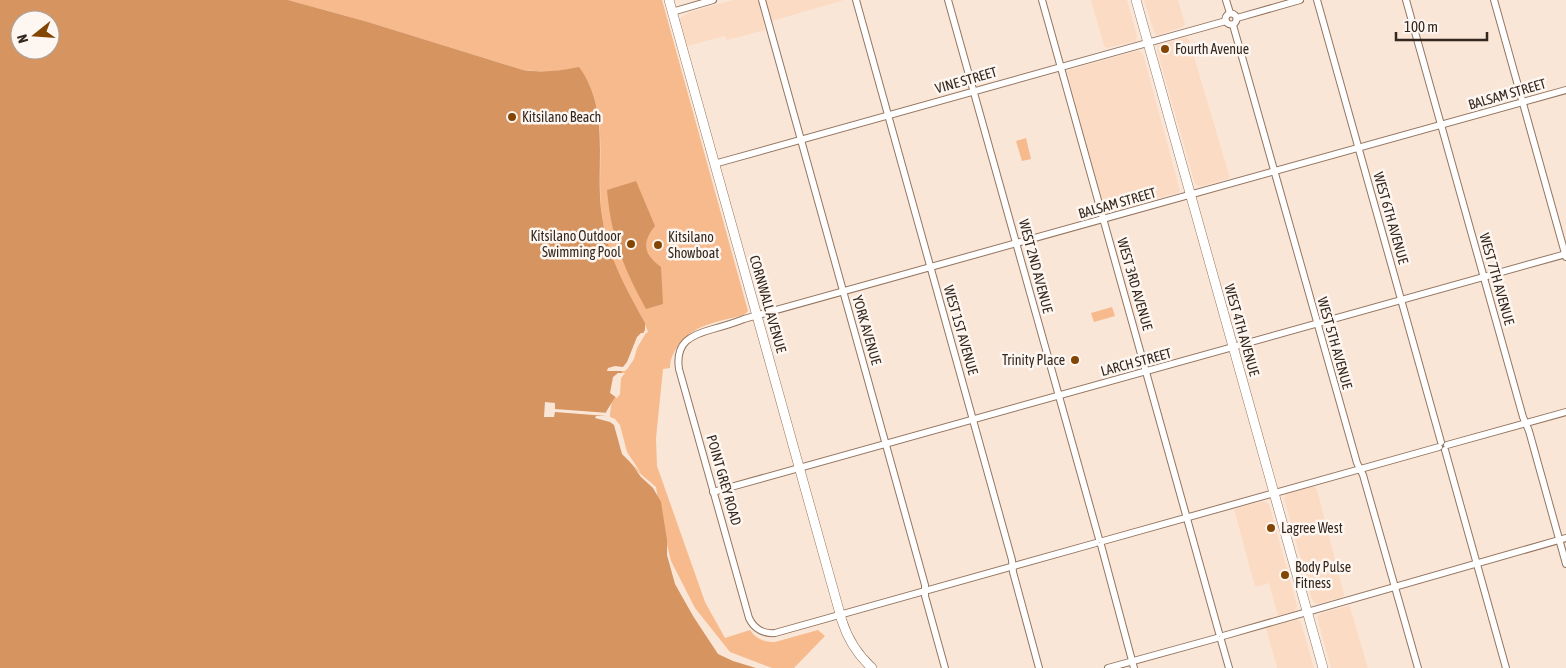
<svg xmlns="http://www.w3.org/2000/svg" width="1566" height="668" font-family="'Asap Condensed',sans-serif">
<style>
.built{fill:#fcdbc4}
.green{fill:#f7ba8d}
.water{fill:#d69461;fill-rule:evenodd}
.pier{fill:#fae6d7}
.lines{fill:none;stroke-linecap:round;stroke-linejoin:round}
.street-casing{stroke:#94755f;stroke-width:8}
.secondary-casing{stroke:#94755f;stroke-width:10}
.street{stroke:#fff;stroke-width:6}
.secondary{stroke:#fff;stroke-width:9}
.poi-dot{fill:#824502;stroke:#fdf6f1;stroke-width:2}
.labels{text-anchor:middle;dominant-baseline:central;stroke-width:5;stroke-linejoin:round;paint-order:stroke}
.poi-label{font-size:14px;fill:#34271e;stroke:#fdf6f1;text-anchor:start}
.street-label{font-size:14px;fill:#34271e;stroke:#fdf6f1}
</style>
<rect width="100%" height="100%" fill="#fae6d7"/>
<g class="built">
<path d="M 733,0 L 759,0 L 760,5 L 760,9 L 765,30 L 727,40 L 725,36 L 687,46 L 680,20 L 681,17 L 690,12 Z"/>
<path d="M 765,0 L 844,0 L 772,21 Z"/>
<path d="M 1091,0 L 1127,0 L 1137,36 L 1136,41 L 1106,48 L 1104,46 Z"/>
<path d="M 1144,0 L 1178,0 L 1185,24 L 1183,27 L 1158,35 L 1155,34 Z"/>
<path d="M 1186,37 L 1189,40 L 1230,178 L 1200,187 L 1195,184 L 1157,50 L 1158,46 L 1161,44 Z"/>
<path d="M 1136,51 L 1140,51 L 1143,54 L 1180,191 L 1177,193 L 1106,212 L 1104,210 L 1067,72 L 1069,70 Z"/>
<path d="M 1314,486 L 1317,490 L 1344,594 L 1343,597 L 1318,604 L 1315,603 L 1312,600 L 1284,498 L 1287,493 Z"/>
<path d="M 1264,501 L 1269,504 L 1297,606 L 1294,612 L 1278,616 L 1269,583 L 1255,587 L 1234,509 Z"/>
<path d="M 1348,606 L 1350,607 L 1368,668 L 1331,668 L 1317,617 L 1322,613 Z"/>
<path d="M 1295,620 L 1299,620 L 1301,623 L 1314,668 L 1277,668 L 1266,628 Z"/>
</g>
<g class="green">
<path d="M 288,0 L 662,0 L 748,311 L 744,315 C 718,322 691,324 676,349 C 672,356 670,360 670,368 L 663,369 L 656,438 L 657,466 L 705,602 L 725,638 L 750,630 C 756,639 764,642 775,642 L 818,630 L 825,636 L 794,668 L 772,668 L 730,652 L 695,608 L 671,561 L 661,520 L 656,487 L 630,465 L 609,421 L 616,370 L 642,335 L 648,332 C 643,318 634,305 627,292 C 615,269 605,242 602,216 C 595,165 612,111 579,68 L 548,72 L 523,70 L 368,22 Z"/>
<path d="M 1026,138 L 1031,159 L 1022,161 L 1016,141 Z"/>
<path d="M 1112,307 L 1115,316 L 1094,322 L 1091,313 Z"/>
</g>
<g class="water">
<path d="M 0,0 L 288,0 L 368,22 L 523,70 C 542,73 560,71 579,67 C 612,112 594,166 602,216 C 607,255 626,289 645,323 L 645,330 L 635,347 L 632,357 L 621,370 L 622,373 L 619,377 L 617,394 L 606,412 L 607,417 L 613,421 L 624,453 L 630,462 L 641,477 L 653,488 L 661,502 L 667,540 L 667,555 L 675,584 L 693,616 L 718,654 L 733,661 L 756,668 L 0,668 ZM 20,20 L 50,20 L 50,50 L 20,50 Z"/>
<path d="M 636,181 L 655,226 C 641,243 644,255 661,267 L 663,304 L 646,309 C 623,267 611,237 607,190 Z"/>
</g>
<g class="pier">
<path d="M 641,333 L 646,333 L 637,348 L 634,359 L 628,368 L 625,371 L 607,371 L 608,368 L 615,366 L 623,367 L 627,362 L 637,337 Z"/>
<path d="M 618,373 L 625,373 L 621,378 L 620,394 L 617,398 L 610,393 L 613,377 Z"/>
<path d="M 545,402 L 555,403 L 555,409 L 609,413 L 610,417 L 615,419 L 620,425 L 627,452 L 641,473 L 622,454 L 614,425 L 610,422 L 595,418 L 596,416 L 606,416 L 555,412 L 554,417 L 544,417 Z"/>
</g>
<g class="lines">
<g class="street-casing">
<g id="street">
<path d="M 762,0 L 925,585 L 925,596 L 945,668"/>
<path d="M 856,0 L 1012,560 L 1013,572 L 1039,668"/>
<path d="M 948,0 L 1099,539"/>
<path d="M 1042,0 L 1219,633"/>
<path d="M 1226,0 L 1230,13"/>
<path d="M 1317,0 L 1441,442"/>
<path d="M 1406,0 L 1523,417 L 1529,431 L 1566,564"/>
<path d="M 1494,0 L 1566,257"/>
<path d="M 672,12 L 713,0"/>
<circle cx="1231" cy="19" r="5.5"/>
<path d="M 1237,18 L 1300,0"/>
<path d="M 1233,25 L 1357,463 L 1363,475 L 1418,668"/>
<path d="M 714,164 L 1226,21"/>
<path d="M 1447,445 L 1566,412"/>
<path d="M 1445,450 L 1506,668"/>
<path d="M 713,492 L 1566,254"/>
<path d="M 1103,541 L 1439,447"/>
<path d="M 1096,543 L 775,633 C 764,634 754,629 749,618 L 679,369 C 675,342 691,335 713,329 C 724,326 734,323 744,319 L 1566,90"/>
<path d="M 1101,545 L 1134,668"/>
<path d="M 1223,636 L 1566,538"/>
<path d="M 1221,640 L 1229,668"/>
<path d="M 1108,668 L 1217,638"/>
</g>
</g>
<g class="secondary-casing">
<g id="secondary">
<path d="M 669,0 L 842,621 C 848,640 858,655 872,668"/>
<path d="M 1136,0 L 1323,668"/>
</g>
</g>
<use href="#street" class="street"/>
<use href="#secondary" class="secondary"/>
</g>
<g class="poi-dot">
<circle cx="1165" cy="49" r="5"/>
<circle cx="512" cy="117" r="5"/>
<circle cx="631" cy="244" r="5"/>
<circle cx="658" cy="245" r="5"/>
<circle cx="1075" cy="360" r="5"/>
<circle cx="1271" cy="528" r="5"/>
<circle cx="1285" cy="575" r="5"/>
</g>
<g class="labels">
<g class="poi-label">
<text x="1175" y="49">Fourth Avenue</text>
<text x="522" y="117">Kitsilano Beach</text>
<text x="621" y="236" text-anchor="end">Kitsilano Outdoor<tspan x="621" dy="16">Swimming Pool</tspan></text>
<text x="668" y="237">Kitsilano<tspan x="668" dy="16">Showboat</tspan></text>
<text x="1065" y="360" text-anchor="end">Trinity Place</text>
<text x="1281" y="528">Lagree West</text>
<text x="1295" y="567">Body Pulse<tspan x="1295" dy="16">Fitness</tspan></text>
</g>
<g class="street-label">
<text transform="translate(966 80) rotate(-16)">VINE STREET</text>
<text transform="translate(1507 94) rotate(-16)">BALSAM STREET</text>
<text transform="translate(1117 203) rotate(-16)">BALSAM STREET</text>
<text transform="translate(1391 218) rotate(74)">WEST 6TH AVENUE</text>
<text transform="translate(1036 266) rotate(75)">WEST 2ND AVENUE</text>
<text transform="translate(1497 279) rotate(74)">WEST 7TH AVENUE</text>
<text transform="translate(1135 284) rotate(74)">WEST 3RD AVENUE</text>
<text transform="translate(768 304) rotate(74)">CORNWALL AVENUE</text>
<text transform="translate(867 330) rotate(74)">YORK AVENUE</text>
<text transform="translate(961 330) rotate(74)">WEST 1ST AVENUE</text>
<text transform="translate(1242 330) rotate(74)">WEST 4TH AVENUE</text>
<text transform="translate(1335 343) rotate(74)">WEST 5TH AVENUE</text>
<text transform="translate(1136 362) rotate(-15)">LARCH STREET</text>
<text transform="translate(724 480) rotate(74)">POINT GREY ROAD</text>
</g>
</g>
<g transform="translate(35 35) rotate(253)"><circle r="24" fill="#fdf6f1" stroke="#ada39d"/>
<path d="M0-4L9 19L0 12L-9 19Z" fill="#824502"/>
<text y="-8" font-size="14" font-weight="bold" text-anchor="middle" fill="#34271e">N</text>
</g>
<path d="M1396 32v8h91v-8" fill="none" stroke="#34271e" stroke-width="2.5"/>
<text x="1404" y="32" font-size="15" fill="#34271e" stroke="#fdf6f1" stroke-width="4" paint-order="stroke">100 m</text>
</svg>
